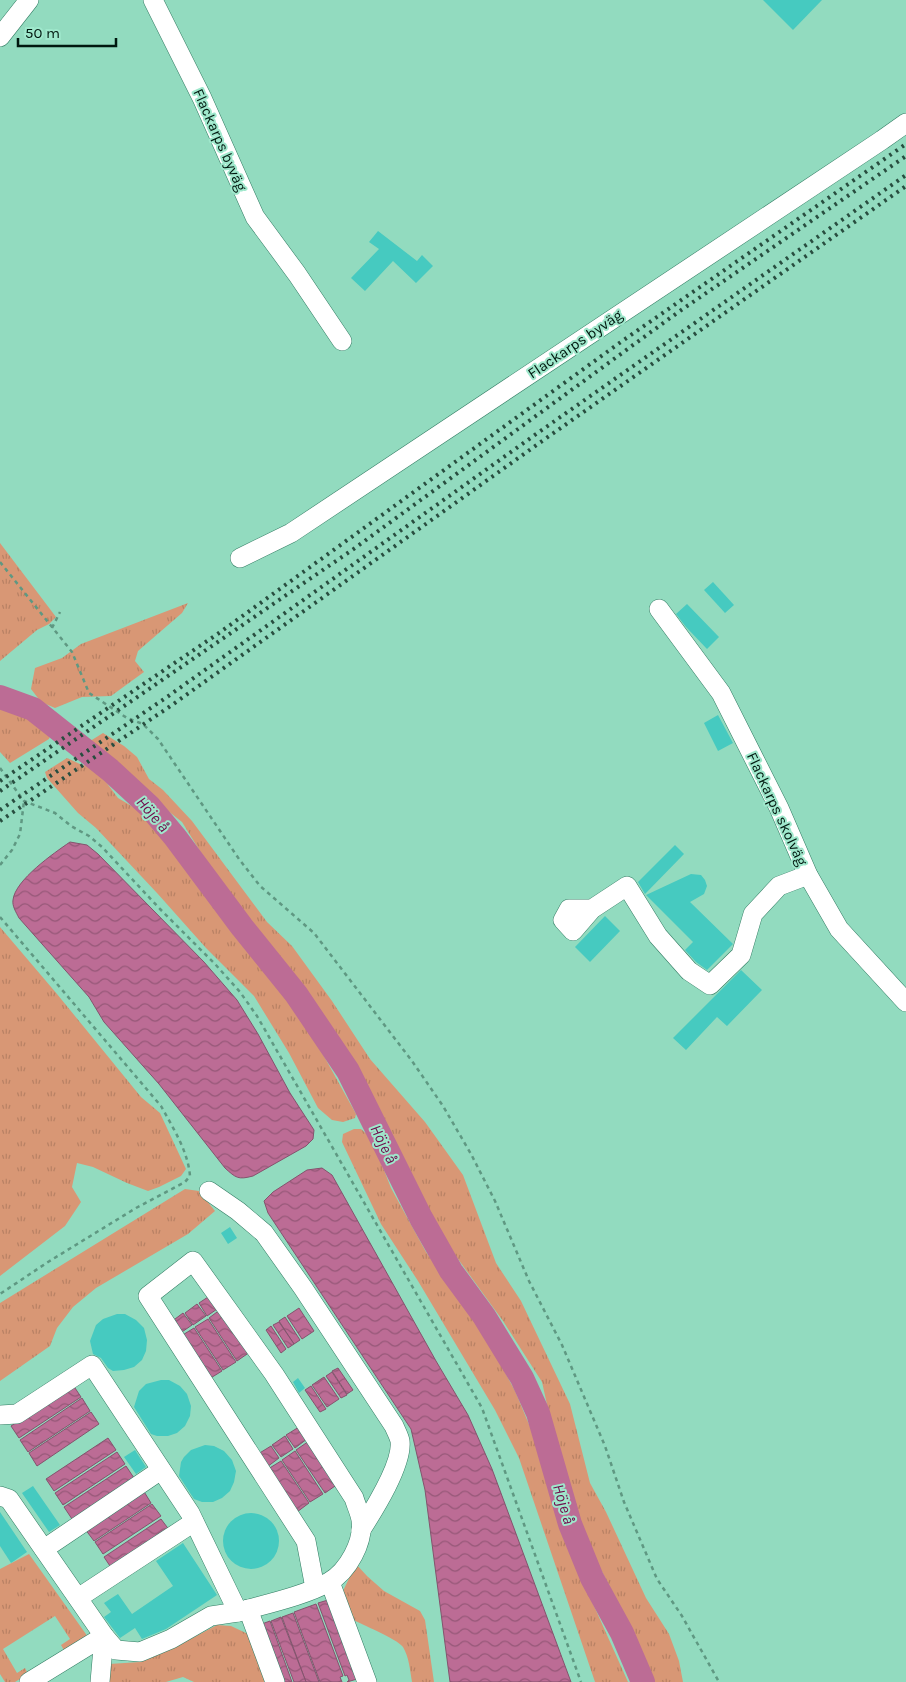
<svg xmlns="http://www.w3.org/2000/svg" width="906" height="1682" font-family="Karla,sans-serif">
<style>
.grass{fill:url(#grass-tufts)}
.water{fill:url(#water-waves);stroke:#84536d}
.lines{fill:none;stroke-linecap:round;stroke-linejoin:round}
.river{stroke:#bc6c95;stroke-width:24}
.building{fill:#46cac0}
.minor-casing{stroke:#327c63;stroke-width:20}
.path{stroke:#5f9882;stroke-width:2.5;stroke-dasharray:4 4;stroke-linecap:butt}
.minor{stroke:#fff;stroke-width:19}
.rail{stroke:#284d3f;stroke-width:4;stroke-dasharray:2.5 5;stroke-linecap:butt}
.labels{text-anchor:middle;dominant-baseline:central;stroke-width:4;stroke-linejoin:round;paint-order:stroke}
.street-label{font-size:15px;fill:#00180f;stroke:#9fe8cc}
.water-label{font-size:16px;font-style:italic;fill:#700c4c;stroke:#9fe8cc}
</style>
<defs>
<pattern id="grass-tufts" width="24" height="20" patternUnits="userSpaceOnUse" patternTransform="scale(1.25)"><rect width="24" height="20" fill="#d89775"/><path d="M3 7l-1-3M5 7V3M7 7l1-3M15 17l-1-3M17 17v-4M19 17l1-3" fill="none" stroke="#b88164"/></pattern>
<pattern id="water-waves" width="16" height="10" patternUnits="userSpaceOnUse" patternTransform="scale(1.25)"><rect width="16" height="10" fill="#bc6c95"/><path d="M0 5q4-4 8 0t8 0" fill="none" stroke="#965878"/></pattern>
</defs>
<rect width="100%" height="100%" fill="#92dbbf"/>
<g class="grass">
<path d="M 0,543 L 56,617 L 49,624 L 37,630 L 0,661 Z"/>
<path d="M 188,603 L 182,613 L 138,651 L 135,661 L 144,672 L 111,696 L 82,697 L 55,708 L 41,702 L 31,689 L 35,668 L 62,658 L 81,644 Z"/>
<path d="M 0,705 L 37,720 L 47,726 L 51,733 L 49,739 L 10,763 L 0,752 Z"/>
<path d="M 103,733 L 124,746 L 137,757 L 149,779 L 163,790 L 192,821 L 267,922 L 292,946 L 332,1001 L 370,1059 L 425,1122 L 463,1175 L 496,1263 L 521,1301 L 570,1404 L 590,1483 L 606,1512 L 646,1598 L 669,1634 L 679,1661 L 683,1682 L 654,1682 L 630,1625 L 578,1526 L 566,1490 L 542,1382 L 503,1321 L 434,1226 L 392,1138 L 329,1026 L 267,940 L 229,898 L 182,822 L 134,784 L 105,757 L 87,743 Z"/>
<path d="M 67,758 L 82,765 L 94,766 L 118,798 L 145,814 L 155,828 L 170,841 L 193,879 L 275,981 L 315,1040 L 356,1114 L 355,1118 L 343,1122 L 332,1120 L 318,1108 L 289,1053 L 254,996 L 206,948 L 157,893 L 96,828 L 78,813 L 47,778 L 45,772 Z"/>
<path d="M 0,927 L 57,994 L 141,1097 L 160,1113 L 186,1169 L 181,1176 L 159,1187 L 148,1191 L 127,1183 L 93,1167 L 77,1163 L 72,1187 L 81,1202 L 65,1226 L 0,1276 Z"/>
<path d="M 354,1129 L 361,1129 L 372,1139 L 391,1188 L 426,1252 L 486,1337 L 515,1391 L 541,1453 L 553,1505 L 558,1513 L 560,1530 L 628,1682 L 595,1682 L 519,1458 L 495,1410 L 418,1281 L 381,1224 L 342,1142 L 343,1134 Z"/>
<path d="M 185,1189 L 199,1191 L 215,1211 L 188,1234 L 96,1288 L 73,1307 L 57,1328 L 50,1346 L 0,1381 L 0,1303 Z"/>
<path d="M 29,1554 L 88,1637 L 65,1652 L 61,1645 L 70,1639 L 55,1616 L 3,1649 L 17,1673 L 25,1668 L 28,1674 L 15,1682 L 5,1682 L 0,1674 L 0,1569 Z"/>
<path d="M 356,1564 L 367,1576 L 384,1591 L 420,1611 L 425,1620 L 434,1682 L 412,1682 C 410,1670 409,1657 403,1647 C 396,1638 362,1625 350,1618 L 341,1595 Z"/>
<path d="M 217,1625 L 231,1626 L 248,1634 L 267,1682 L 194,1682 L 183,1677 L 166,1682 L 104,1682 L 109,1664 L 140,1662 L 179,1645 Z"/>
</g>
<g class="water">
<path d="M 70,842 L 87,845 L 98,854 L 204,962 L 237,1000 L 258,1034 L 290,1093 L 314,1130 L 313,1139 L 306,1146 L 253,1176 C 238,1180 236,1178 225,1168 L 159,1084 L 104,1022 L 89,997 L 19,918 C 16,912 12,906 13,900 C 15,880 54,853 70,842 Z"/>
<path d="M 322,1168 L 332,1175 L 436,1361 L 468,1415 L 492,1469 L 571,1682 L 450,1682 L 425,1490 L 411,1429 L 268,1213 L 264,1201 L 273,1192 L 307,1170 Z"/>
<path d="M 211,1295 L 220,1307 L 207,1316 L 199,1303 Z"/>
<path d="M 197,1304 L 206,1316 L 193,1325 L 185,1313 Z"/>
<path d="M 299,1308 L 314,1331 L 302,1339 L 287,1316 Z"/>
<path d="M 221,1309 L 250,1352 L 237,1361 L 209,1318 Z"/>
<path d="M 183,1313 L 192,1325 L 179,1334 L 171,1322 Z"/>
<path d="M 285,1317 L 300,1340 L 294,1344 L 279,1321 Z"/>
<path d="M 208,1319 L 236,1362 L 223,1370 L 195,1327 Z"/>
<path d="M 279,1322 L 294,1344 L 288,1348 L 273,1325 Z"/>
<path d="M 271,1326 L 286,1349 L 281,1353 L 266,1330 Z"/>
<path d="M 194,1328 L 222,1371 L 209,1379 L 181,1336 Z"/>
<path d="M 338,1368 L 353,1390 L 347,1394 L 332,1371 Z"/>
<path d="M 332,1372 L 347,1395 L 341,1398 L 326,1376 Z"/>
<path d="M 324,1377 L 339,1399 L 327,1407 L 312,1385 Z"/>
<path d="M 73,1385 L 81,1397 L 19,1438 L 11,1426 Z"/>
<path d="M 311,1386 L 326,1409 L 320,1412 L 305,1390 Z"/>
<path d="M 82,1398 L 90,1411 L 28,1452 L 20,1440 Z"/>
<path d="M 91,1412 L 99,1424 L 37,1466 L 29,1453 Z"/>
<path d="M 299,1427 L 307,1439 L 295,1448 L 286,1435 Z"/>
<path d="M 285,1436 L 293,1449 L 281,1457 L 272,1445 Z"/>
<path d="M 108,1438 L 116,1450 L 54,1491 L 46,1479 Z"/>
<path d="M 309,1441 L 338,1484 L 325,1493 L 296,1450 Z"/>
<path d="M 271,1446 L 279,1458 L 267,1467 L 258,1454 Z"/>
<path d="M 295,1451 L 323,1494 L 310,1502 L 282,1460 Z"/>
<path d="M 117,1452 L 125,1464 L 63,1505 L 55,1493 Z"/>
<path d="M 281,1461 L 309,1503 L 297,1512 L 268,1469 Z"/>
<path d="M 126,1466 L 134,1478 L 72,1519 L 64,1507 Z"/>
<path d="M 143,1490 L 151,1503 L 94,1541 L 85,1529 Z"/>
<path d="M 152,1504 L 161,1516 L 103,1554 L 95,1542 Z"/>
<path d="M 161,1519 L 170,1531 L 112,1569 L 104,1557 Z"/>
<path d="M 328,1600 L 357,1679 L 347,1682 L 349,1680 L 347,1675 L 345,1676 L 318,1603 Z"/>
<path d="M 316,1604 L 343,1676 L 340,1677 L 342,1682 L 320,1682 L 294,1612 Z"/>
<path d="M 293,1613 L 319,1682 L 306,1682 L 282,1617 Z"/>
<path d="M 281,1617 L 306,1682 L 294,1682 L 271,1621 Z"/>
<path d="M 270,1621 L 292,1682 L 280,1682 L 259,1625 Z"/>
</g>
<g class="lines">
<path class="river" d="M 0,697 L 33,709 L 110,770 L 149,806 L 175,837 L 242,927 L 296,994 L 348,1071 L 421,1218 L 451,1271 L 484,1316 L 522,1378 L 538,1413 L 570,1524 L 592,1578 L 622,1633 L 643,1682"/>
</g>
<g class="building">
<path d="M 763,0 L 822,0 L 793,30 Z"/>
<path d="M 378,231 L 417,261 L 422,255 L 433,266 L 416,283 L 393,261 L 365,291 L 351,278 L 379,249 L 369,242 Z"/>
<path d="M 713,582 L 734,605 L 725,613 L 704,590 Z"/>
<path d="M 687,604 L 719,637 L 707,649 L 686,627 L 676,614 Z"/>
<path d="M 718,715 L 733,743 L 718,751 L 704,723 Z"/>
<path d="M 675,845 L 684,854 L 645,894 L 638,882 Z"/>
<path d="M 691,874 L 701,875 L 705,880 L 707,886 L 704,894 L 690,902 L 733,944 L 707,970 L 696,962 L 685,950 L 693,942 L 646,895 Z"/>
<path d="M 605,916 L 620,931 L 590,962 L 575,947 Z"/>
<path d="M 741,970 L 762,990 L 727,1026 L 717,1017 L 686,1050 L 673,1038 Z"/>
<path d="M 230,1227 L 237,1238 L 228,1244 L 221,1233 Z"/>
<path d="M 117,1314 L 125,1314 L 136,1320 L 144,1328 L 147,1340 L 146,1351 L 142,1360 L 134,1367 L 124,1370 L 113,1371 L 108,1368 L 101,1358 L 93,1354 L 90,1341 L 96,1325 L 103,1319 Z"/>
<path d="M 298,1378 L 305,1388 L 299,1393 L 293,1382 Z"/>
<path d="M 161,1380 L 169,1380 L 180,1386 L 187,1394 L 191,1406 L 190,1416 L 185,1426 L 177,1433 L 168,1436 L 157,1436 L 151,1434 L 134,1407 L 139,1391 L 146,1384 Z"/>
<path d="M 205,1445 L 214,1446 L 224,1451 L 232,1460 L 236,1471 L 234,1482 L 230,1491 L 222,1498 L 213,1502 L 202,1502 L 194,1499 L 179,1476 L 181,1462 L 184,1457 L 191,1450 Z"/>
<path d="M 135,1450 L 146,1467 L 136,1474 L 124,1457 Z"/>
<path d="M 33,1486 L 60,1525 L 49,1532 L 22,1493 Z"/>
<path d="M 0,1512 L 27,1552 L 11,1563 L 0,1546 Z"/>
<circle cx="251" cy="1541" r="28"/>
<path d="M 183,1543 L 217,1595 L 166,1629 L 142,1639 L 135,1628 L 120,1638 L 104,1617 L 111,1612 L 104,1603 L 118,1594 L 132,1614 L 173,1586 L 156,1561 Z"/>
</g>
<g class="lines">
<g class="minor-casing">
<g id="minor">
<path d="M 153,0 L 202,98 L 255,217 L 297,274 L 342,341"/>
<path d="M 0,37 L 29,0"/>
<path d="M 240,558 L 291,533 L 882,140 L 906,123"/>
<path d="M 659,609 L 721,693 L 779,808 L 808,875 L 839,929 L 906,1002"/>
<path d="M 592,909 L 573,931 L 563,920 L 569,909 L 592,909 L 627,886 L 658,936 L 689,971 L 710,985 L 741,955 L 753,914 L 779,886 L 808,875"/>
<path d="M 209,1191 L 238,1211 L 264,1233 L 303,1288 L 394,1426 C 396,1431 399,1436 400,1441 C 403,1464 373,1511 361,1530"/>
<path d="M 0,1415 L 17,1414 L 92,1365 L 190,1513 L 238,1612 L 211,1616 L 171,1639 L 140,1652 L 116,1650 L 104,1636 L 9,1499 L 0,1496"/>
<path d="M 44,1549 L 161,1470"/>
<path d="M 330,1582 L 367,1682"/>
<path d="M 78,1598 L 194,1522"/>
<path d="M 248,1609 L 275,1682"/>
<path d="M 238,1612 C 266,1604 304,1596 329,1582 C 348,1571 364,1542 361,1520 C 360,1513 356,1505 354,1498 L 274,1374 L 193,1261 L 148,1296 L 306,1541 L 315,1588"/>
<path d="M 29,1682 L 104,1636 L 100,1682"/>
</g>
</g>
<g class="path">
<path d="M 0,562 L 72,652 L 89,693 L 127,718 L 143,724 L 158,739 L 239,859 L 260,886 L 314,933 L 412,1061 L 443,1106 L 471,1154 L 495,1201 L 529,1281 L 562,1345 L 605,1446 L 624,1502 L 657,1579 L 682,1616 L 719,1682"/>
<path d="M 52,628 L 60,612"/>
<path d="M 0,768 L 24,801 L 55,813 L 71,826 L 89,836 L 102,847 L 160,909 L 215,964 L 240,992 L 257,1016 L 482,1408 L 581,1682"/>
<path d="M 0,865 L 12,850 L 20,834 L 24,801"/>
<path d="M 0,917 L 161,1106 C 173,1128 188,1151 190,1176 L 185,1182 L 136,1208 L 48,1262 L 0,1294"/>
</g>
<use href="#minor" class="minor"/>
<g class="rail">
<path d="M 0,781 L 219,633 L 618,344 L 906,144"/>
<path d="M 0,791 L 355,548 L 677,313 L 906,156"/>
<path d="M 0,810 L 167,697 L 539,432 L 906,175"/>
<path d="M 0,821 L 172,705 L 545,439 L 906,186"/>
</g>
</g>
<g class="labels">
<g class="street-label">
<text transform="translate(220 140) rotate(66)">Flackarps byväg</text>
<text transform="translate(575 344) rotate(-34)">Flackarps byväg</text>
<text transform="translate(777 809) rotate(65)">Flackarps skolväg</text>
</g>
<g class="water-label">
<text transform="translate(153 814) rotate(49)">Höje å</text>
<text transform="translate(384 1144) rotate(64)">Höje å</text>
<text transform="translate(564 1504) rotate(73)">Höje å</text>
</g>
</g>
<path d="M18 38v8h98v-8" fill="none" stroke="#00180f" stroke-width="2.5"/>
<text x="25" y="38" font-size="15" fill="#00180f" stroke="#9fe8cc" stroke-width="4" paint-order="stroke">50 m</text>
</svg>
